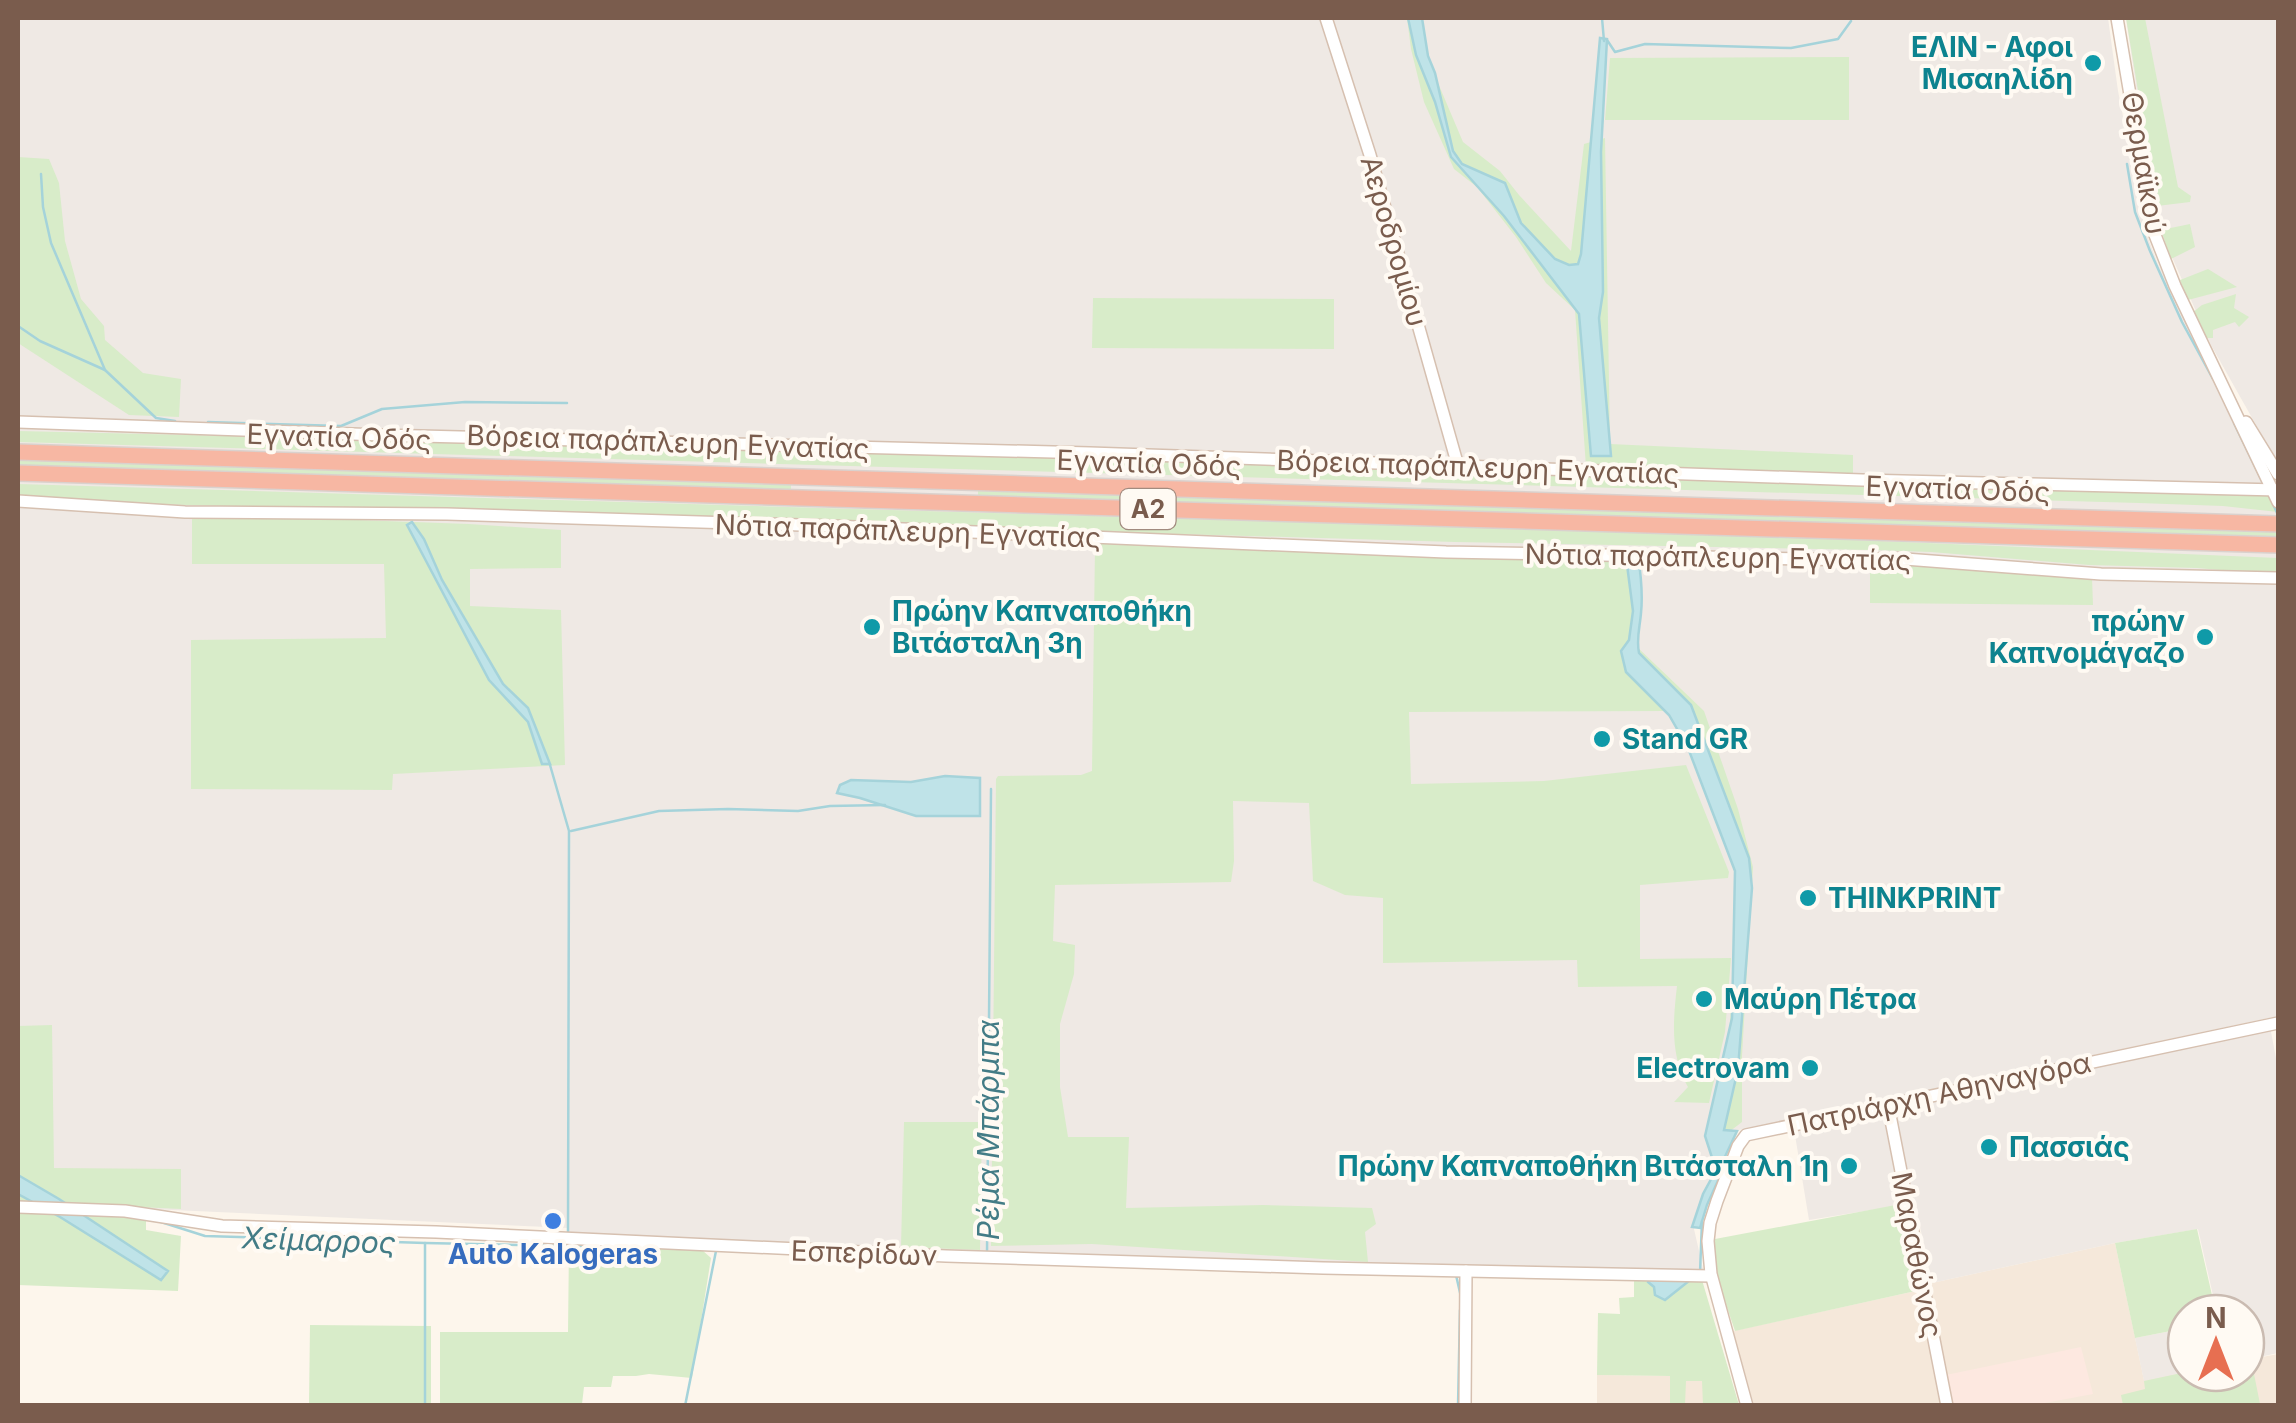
<svg xmlns="http://www.w3.org/2000/svg" width="2296" height="1423" font-family="Inter,sans-serif">
<style>
.residential{fill:#f5e8da}
.commercial{fill:#fde8e0}
.industrial{fill:#efe9e4}
.green{fill:#d8ecc9}
.water{fill:#bfe3e8;stroke:#a5d3da;stroke-width:2.5}
.lines{fill:none;stroke-linecap:round;stroke-linejoin:round}
.stream{stroke:#a5d3da;stroke-width:2.5}
.secondary-casing{stroke:#d6c0b0;stroke-width:14}
.highway-casing{stroke:#dad1cd;stroke-width:18}
.secondary{stroke:#fff;stroke-width:11}
.highway{stroke:#f7b7a3;stroke-width:15}
.culture-dot{fill:#0f9aa8;stroke:#fffaf3;stroke-width:4}
.shop-dot{fill:#3f7fe0;stroke:#fffaf3;stroke-width:4}
.labels{text-anchor:middle;dominant-baseline:central;stroke-width:8;stroke-linejoin:round;paint-order:stroke}
.shield{fill:#fffaf3;stroke:#a28b7f;stroke-width:2.5}
.shield-label{font-size:25px;font-weight:bold;fill:#7a5c4d}
.culture-label{font-size:28px;font-weight:bold;fill:#0d838f;stroke:#fffaf3;text-anchor:start}
.street-label{font-size:28px;fill:#7a5c4d;stroke:#fffaf3}
.shop-label{font-size:28px;font-weight:bold;fill:#366cbe;stroke:#fffaf3}
.water-label{font-size:30px;font-style:italic;fill:#437c86;stroke:#fffaf3}
</style>
<rect width="100%" height="100%" fill="#fdf6ec"/>
<g class="residential">
<path d="M 2115,1243 L 2144,1380 L 2186,1372 L 2246,1373 L 2246,1360 L 2278,1354 L 2278,1405 L 1754,1405 L 1733,1331 L 1920,1290 L 1932,1283 Z"/>
<path d="M 1597,1375 L 1671,1376 L 1670,1405 L 1597,1405 Z"/>
<rect x="1685" y="1381" width="18" height="24"/>
</g>
<path class="commercial" d="M 2081,1347 L 2093,1394 L 2034,1405 L 1947,1405 L 1941,1376 Z"/>
<g class="industrial">
<path d="M 18,18 L 2108,18 L 2118,91 L 2146,233 L 2158,264 L 2220,387 L 2278,511 L 2278,1016 L 1734,1131 L 1694,1229 L 1704,1273 L 1018,1253 L 569,1234 L 568,1228 L 18,1203 Z"/>
<path d="M 2126,18 L 2278,18 L 2278,464 L 2211,345 L 2156,221 Z"/>
<path d="M 2269,1021 L 2278,1069 L 2278,1353 L 2246,1360 L 2246,1313 L 2217,1313 L 2198,1229 L 2115,1243 L 1932,1283 L 1915,1203 L 1809,1220 L 1794,1129 Z"/>
<path d="M 2186,1328 L 2186,1372 L 2144,1381 L 2135,1338 Z"/>
</g>
<g class="green">
<path d="M 1407,18 L 1421,18 L 1424,50 L 1463,142 L 1500,171 L 1519,195 L 1571,251 L 1584,144 L 1605,138 L 1610,444 L 1853,455 L 1853,477 L 1586,467 L 1575,310 L 1546,283 L 1516,237 L 1477,187 L 1454,169 L 1424,102 L 1411,49 Z"/>
<path d="M 2126,18 L 2145,18 L 2178,187 L 2191,196 L 2190,202 L 2157,206 Z"/>
<path d="M 1849,57 L 1849,120 L 1605,120 L 1610,58 Z"/>
<path d="M 18,157 L 49,159 L 59,183 L 65,241 L 81,299 L 104,326 L 105,340 L 143,373 L 181,379 L 179,417 L 129,415 L 18,343 Z"/>
<path d="M 2190,224 L 2195,247 L 2171,259 L 2161,230 Z"/>
<path d="M 2208,269 L 2237,287 L 2188,300 L 2180,280 Z"/>
<path d="M 2236,294 L 2234,308 L 2249,317 L 2239,327 L 2235,322 L 2213,330 L 2213,338 L 2207,338 L 2192,313 L 2202,305 Z"/>
<path d="M 1093,298 L 1334,299 L 1334,349 L 1092,348 Z"/>
<path d="M 18,431 L 671,446 L 1603,475 L 1854,486 L 2138,490 L 2278,496 L 2278,512 L 2223,506 L 2139,503 L 18,442 Z"/>
<path d="M 18,460 L 791,485 L 791,490 L 18,465 Z"/>
<path d="M 18,484 L 1763,536 L 2278,558 L 2278,575 L 2197,568 L 2089,565 L 1931,552 L 1871,550 L 1455,542 L 18,500 Z"/>
<path d="M 978,491 L 2278,532 L 2278,538 L 978,496 Z"/>
<path d="M 192,514 L 469,524 L 561,530 L 561,568 L 470,569 L 470,606 L 561,610 L 565,765 L 393,774 L 392,790 L 191,789 L 191,640 L 386,638 L 384,564 L 192,564 Z"/>
<path d="M 1100,542 L 1626,557 L 1636,563 L 1635,645 L 1704,711 L 1738,809 L 1753,867 L 1742,1056 L 1742,1122 L 1729,1132 L 1722,1132 L 1741,869 L 1692,737 L 1667,711 L 1409,712 L 1411,784 L 1544,781 L 1686,765 L 1729,872 L 1728,878 L 1640,885 L 1640,959 L 1731,958 L 1725,1032 L 1709,1103 L 1674,1102 L 1688,1087 C 1670,1056 1673,1020 1677,986 L 1578,987 L 1577,960 L 1383,963 L 1383,898 L 1345,895 L 1313,881 L 1309,803 L 1233,801 L 1234,861 L 1231,882 L 1055,885 L 1053,941 L 1075,945 L 1074,974 L 1060,1024 L 1060,1087 L 1068,1137 L 1129,1137 L 1126,1208 L 1263,1205 L 1372,1208 L 1376,1224 L 1365,1232 L 1368,1262 L 1092,1244 L 991,1246 L 996,779 L 998,776 L 1081,775 L 1092,771 L 1095,546 Z"/>
<path d="M 1870,563 L 2092,577 L 2093,605 L 1870,603 Z"/>
<path d="M 52,1025 L 54,1168 L 181,1169 L 181,1209 L 74,1204 L 146,1217 L 146,1230 L 181,1236 L 178,1291 L 18,1285 L 18,1026 Z"/>
<path d="M 904,1122 L 982,1122 L 980,1250 L 901,1247 Z"/>
<path d="M 1901,1204 L 1920,1290 L 1735,1331 L 1715,1272 L 1715,1239 Z"/>
<path d="M 2197,1229 L 2216,1313 L 2186,1313 L 2186,1328 L 2135,1338 L 2115,1243 Z"/>
<path d="M 569,1244 L 702,1250 L 711,1258 L 692,1378 L 649,1374 L 636,1376 L 613,1376 L 611,1387 L 584,1387 L 582,1404 L 440,1406 L 440,1332 L 568,1332 Z"/>
<path d="M 1634,1280 L 1702,1280 L 1739,1405 L 1703,1405 L 1702,1381 L 1686,1381 L 1685,1405 L 1670,1405 L 1670,1376 L 1597,1375 L 1598,1313 L 1620,1314 L 1619,1298 L 1634,1297 Z"/>
<path d="M 310,1325 L 431,1326 L 431,1405 L 309,1405 Z"/>
<path d="M 2251,1359 L 2260,1404 L 2123,1405 L 2121,1395 L 2145,1389 L 2144,1381 L 2186,1372 L 2246,1373 L 2246,1360 Z"/>
</g>
<g class="water">
<path d="M 1408,18 L 1422,18 L 1428,56 L 1435,73 L 1453,151 L 1462,164 L 1505,183 L 1521,223 L 1555,259 L 1569,265 L 1578,264 L 1581,254 L 1600,38 L 1607,39 L 1601,152 L 1603,292 L 1599,318 L 1611,456 L 1591,456 L 1579,314 L 1504,216 L 1451,157 L 1435,102 L 1416,55 Z"/>
<path d="M 412,522 L 424,539 L 442,580 L 503,684 L 528,708 L 550,764 L 542,764 L 528,722 L 489,680 L 407,525 Z"/>
<path d="M 1638,556 C 1641,575 1643,594 1641,613 C 1640,627 1636,638 1639,653 L 1691,705 L 1749,858 L 1752,888 L 1738,1069 L 1724,1130 L 1737,1131 L 1722,1163 L 1721,1174 L 1707,1205 L 1700,1228 L 1692,1227 L 1703,1194 L 1716,1170 L 1705,1136 L 1732,1018 L 1735,871 L 1688,748 L 1669,715 L 1626,672 L 1621,651 L 1629,640 L 1633,611 L 1626,557 Z"/>
<path d="M 945,776 L 980,778 L 980,816 L 916,816 L 860,798 L 837,793 L 840,785 L 851,780 L 911,782 Z"/>
<path d="M 18,1175 L 59,1199 L 168,1271 L 161,1280 L 60,1217 L 18,1194 Z"/>
<path d="M 1650,1272 L 1694,1277 L 1665,1300 L 1655,1295 L 1654,1287 L 1648,1282 Z"/>
</g>
<g class="lines">
<g class="stream">
<path d="M 1602,18 L 1604,41"/>
<path d="M 1607,40 L 1615,52 L 1645,44 L 1791,48 L 1838,39 L 1851,21"/>
<path d="M 2127,164 L 2135,212 L 2150,251 L 2182,322 L 2213,379"/>
<path d="M 41,174 L 43,207 L 51,243 L 105,370 L 156,418 L 175,421"/>
<path d="M 18,326 L 40,341 L 105,370"/>
<path d="M 208,422 L 341,426 L 382,409 L 465,402 L 567,403"/>
<path d="M 2234,423 L 2263,483"/>
<path d="M 2273,504 L 2278,515"/>
<path d="M 550,765 L 569,831 L 568,1234"/>
<path d="M 571,831 L 659,811 L 728,809 L 798,811 L 830,806 L 885,805"/>
<path d="M 161,1222 L 205,1236 L 425,1243 L 425,1406"/>
<path d="M 425,1243 L 652,1248"/>
<path d="M 987,1254 L 991,789"/>
<path d="M 1700,1273 L 1702,1221"/>
<path d="M 1456,1275 L 1461,1297"/>
<path d="M 685,1406 L 716,1251"/>
<path d="M 1458,1406 L 1460,1310"/>
</g>
<g class="secondary-casing">
<g id="secondary">
<path d="M 1326,18 L 1370,155 L 1458,466"/>
<path d="M 2117,18 L 2153,230 L 2175,286 L 2278,502"/>
<path d="M 18,422 L 381,435 L 1090,453 L 1862,480 L 2278,490"/>
<path d="M 2246,422 L 2278,474"/>
<path d="M 18,501 L 185,512 L 447,514 L 832,526 L 1446,552 L 1860,560 L 1892,558 L 2101,574 L 2278,578"/>
<path d="M 1888,1105 L 1947,1406"/>
<path d="M 18,1207 L 125,1211 L 222,1226 L 436,1232 L 946,1256 L 1323,1268 L 1711,1276"/>
<path d="M 1465,1406 L 1466,1271"/>
<path d="M 1747,1406 L 1711,1274 L 1708,1241 L 1710,1223 L 1717,1201 L 1738,1146 L 1746,1135 L 2278,1023"/>
</g>
</g>
<g class="highway-casing">
<g id="highway">
<path d="M 18,452 L 2278,524"/>
<path d="M 18,473 L 2278,545"/>
</g>
</g>
<use href="#secondary" class="secondary"/>
<use href="#highway" class="highway"/>
</g>
<g class="culture-dot">
<circle cx="2093" cy="63" r="10"/>
<circle cx="872" cy="627" r="10"/>
<circle cx="2205" cy="637" r="10"/>
<circle cx="1602" cy="739" r="10"/>
<circle cx="1808" cy="898" r="10"/>
<circle cx="1704" cy="999" r="10"/>
<circle cx="1810" cy="1068" r="10"/>
<circle cx="1989" cy="1147" r="10"/>
<circle cx="1849" cy="1166" r="10"/>
</g>
<circle class="shop-dot" cx="553" cy="1221" r="10"/>
<g class="labels">
<rect class="shield" x="1120.5" y="489" width="55" height="40" rx="8"/>
<g class="shield-label">
<text x="1148" y="509">Α2</text>
</g>
<g class="culture-label">
<text x="2073" y="47" text-anchor="end">ΕΛΙΝ - Αφοι<tspan x="2073" dy="32">Μισαηλίδη</tspan></text>
<text x="892" y="611">Πρώην Καπναποθήκη<tspan x="892" dy="32">Βιτάσταλη 3η</tspan></text>
<text x="2185" y="621" text-anchor="end">πρώην<tspan x="2185" dy="32">Καπνομάγαζο</tspan></text>
<text x="1622" y="739">Stand GR</text>
<text x="1828" y="898">THINKPRINT</text>
<text x="1724" y="999">Μαύρη Πέτρα</text>
<text x="1790" y="1068" text-anchor="end">Electrovam</text>
<text x="2009" y="1147">Πασσιάς</text>
<text x="1829" y="1166" text-anchor="end">Πρώην Καπναποθήκη Βιτάσταλη 1η</text>
</g>
<g class="street-label">
<text transform="translate(2144 163) rotate(80)">Θερμαϊκού</text>
<text transform="translate(1394 241) rotate(74)">Αεροδρομίου</text>
<text transform="translate(339 437) rotate(2)">Εγνατία Οδός</text>
<text transform="translate(668 442) rotate(2)">Βόρεια παράπλευρη Εγνατίας</text>
<text transform="translate(1149 463) rotate(2)">Εγνατία Οδός</text>
<text transform="translate(1478 467) rotate(2)">Βόρεια παράπλευρη Εγνατίας</text>
<text transform="translate(1958 489) rotate(2)">Εγνατία Οδός</text>
<text transform="translate(908 531) rotate(2)">Νότια παράπλευρη Εγνατίας</text>
<text transform="translate(1718 557) rotate(1)">Νότια παράπλευρη Εγνατίας</text>
<text transform="translate(1939 1094) rotate(-12)">Πατριάρχη Αθηναγόρα</text>
<text transform="translate(864 1253) rotate(2)">Εσπερίδων</text>
<text transform="translate(1917 1255) rotate(79)">Μαραθώνος</text>
</g>
<g class="shop-label">
<text x="553" y="1254">Auto Kalogeras</text>
</g>
<g class="water-label">
<text transform="translate(988 1130) rotate(-90)">Ρέμα Μπάρμπα</text>
<text transform="translate(319 1240) rotate(2)">Χείμαρρος</text>
</g>
</g>
<rect width="2296" height="1423" fill="none" stroke="#7a5c4d" stroke-width="40"/>
<g transform="translate(2216 1343)"><circle r="48" fill="#fffaf3" stroke="#cabbb1" stroke-width="2.5"/>
<path d="M0-8L18 38L0 25L-18 38Z" fill="#e76f51"/>
<text y="-15" font-size="28" font-weight="bold" text-anchor="middle" fill="#7a5c4d">N</text>
</g>
</svg>
